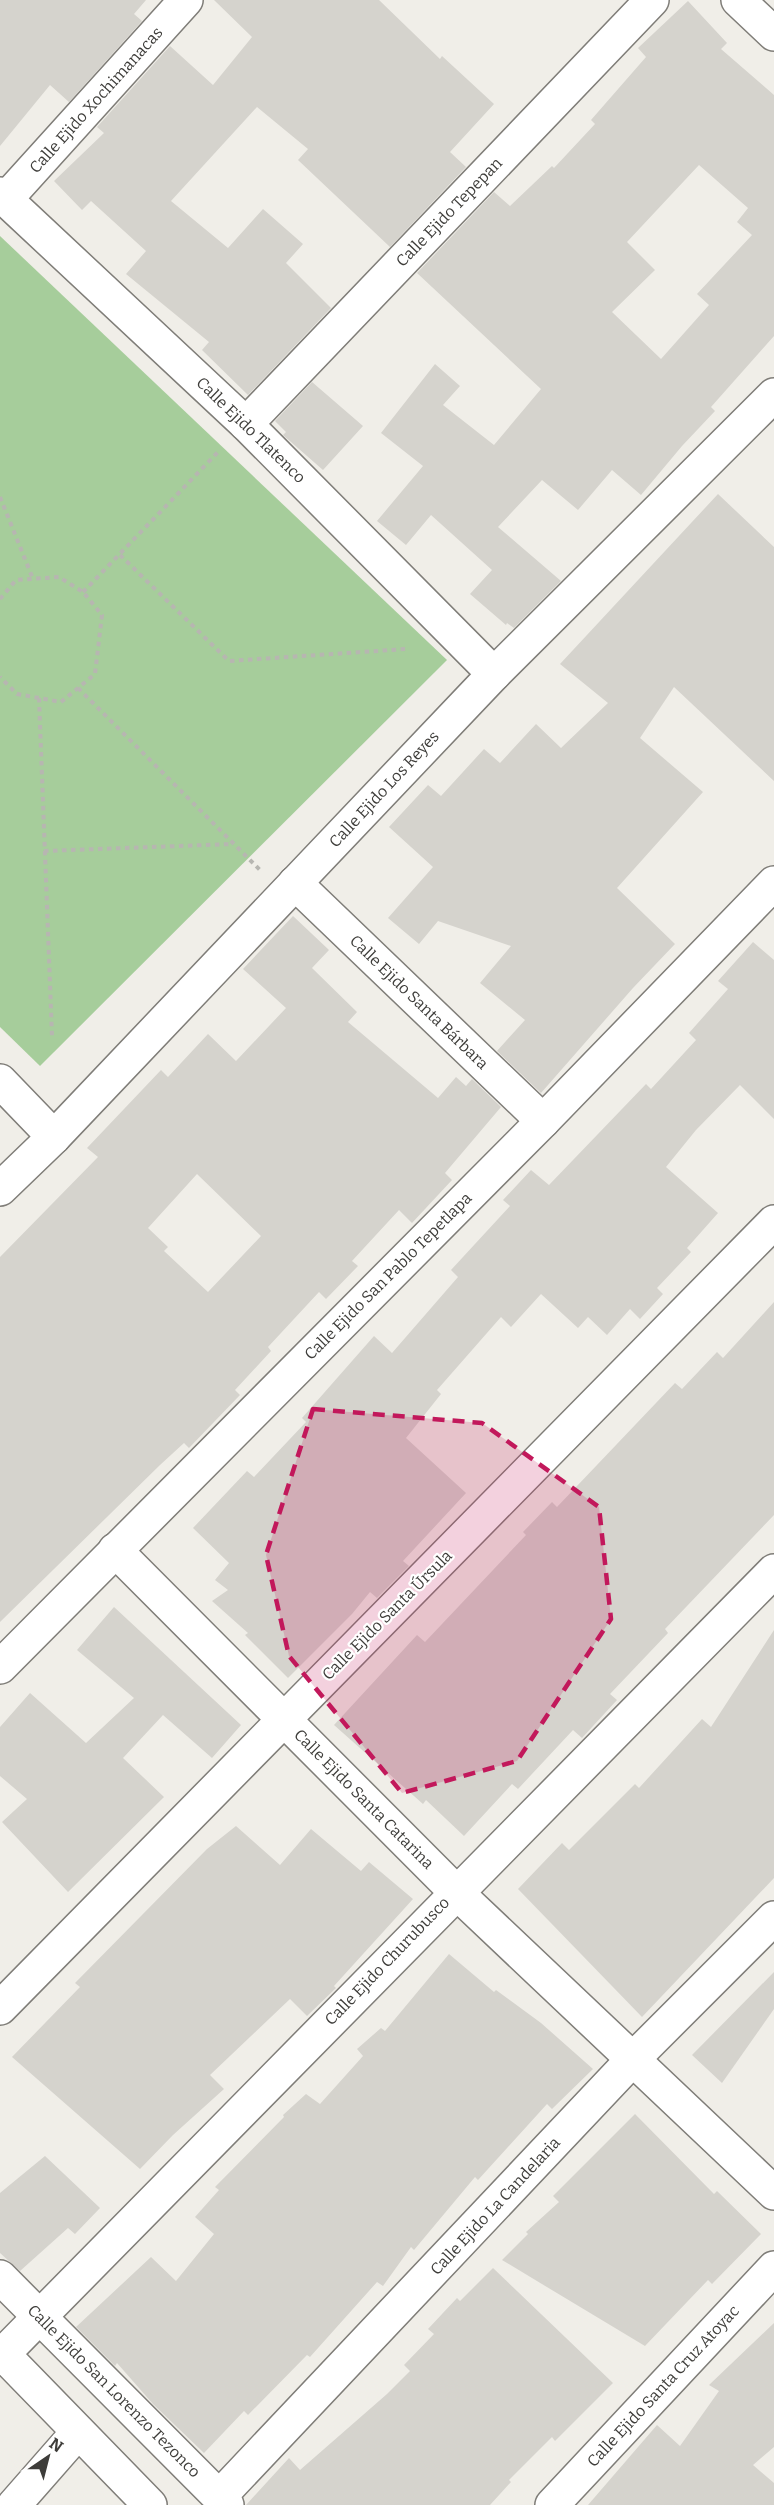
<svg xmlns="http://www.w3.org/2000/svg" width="774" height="2505" font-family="Bitter,serif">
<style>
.green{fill:#a6cd9b}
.building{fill:#d5d3cd;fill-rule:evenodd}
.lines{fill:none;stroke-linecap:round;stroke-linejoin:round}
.minor-casing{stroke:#7f7d78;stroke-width:36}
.tertiary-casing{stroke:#7f7d78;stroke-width:36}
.path{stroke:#b7b6b1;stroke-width:4;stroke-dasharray:4.5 4.5;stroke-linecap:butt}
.minor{stroke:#fff;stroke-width:33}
.tertiary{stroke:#fff;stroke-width:33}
.marked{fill:#c2185b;fill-opacity:0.2;stroke:#c2185b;stroke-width:4.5;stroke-dasharray:12 8;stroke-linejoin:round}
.labels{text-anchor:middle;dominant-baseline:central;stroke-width:4.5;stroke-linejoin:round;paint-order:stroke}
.street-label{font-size:16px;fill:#3e3d3a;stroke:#fff}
</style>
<rect width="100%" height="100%" fill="#f0eee8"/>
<path class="green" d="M 0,236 L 447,660 L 40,1066 L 0,1027 Z"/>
<g class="building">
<path d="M 0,0 L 146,0 L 134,14 L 142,21 L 69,102 L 50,85 L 0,146 Z"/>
<path d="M 214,0 L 379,0 L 440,59 L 442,56 L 494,104 L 450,152 L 466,167 L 390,247 L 298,160 L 308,149 L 257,107 L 171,201 L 228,248 L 263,209 L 303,244 L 286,263 L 331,308 L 248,395 L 202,350 L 209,342 L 126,274 L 146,251 L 91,201 L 82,210 L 54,181 L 104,133 L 97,127 L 170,46 L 213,85 L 252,37 Z"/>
<path d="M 688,1 L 727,43 L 721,49 L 774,95 L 774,336 L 711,407 L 715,411 L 682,446 L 641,495 L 612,470 L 578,510 L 542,480 L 498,527 L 561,581 L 514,628 L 507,623 L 506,625 L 470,594 L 492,570 L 431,515 L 406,545 L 377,521 L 423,466 L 381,433 L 435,364 L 460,386 L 443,405 L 494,445 L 541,389 L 417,273 L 494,192 L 510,206 L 552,166 L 554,168 L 595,124 L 591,120 L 646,57 L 638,48 ZM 699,165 L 748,208 L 737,222 L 752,235 L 697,294 L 709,305 L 661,359 L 612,312 L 655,270 L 627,242 Z"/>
<path d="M 312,382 L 363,426 L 323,470 L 283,435 L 286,432 L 275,421 Z"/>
<path d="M 718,494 L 774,547 L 774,781 L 674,687 L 640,738 L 703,792 L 617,888 L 675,944 L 633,988 L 541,1093 L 497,1051 L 525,1020 L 480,983 L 511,946 L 438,921 L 419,944 L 388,918 L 433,867 L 389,827 L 428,785 L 441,796 L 484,749 L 500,763 L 536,724 L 561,748 L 608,703 L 560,664 Z"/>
<path d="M 293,916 L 329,950 L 312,968 L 357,1012 L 348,1022 L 438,1098 L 456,1077 L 466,1086 L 472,1079 L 501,1107 L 445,1173 L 452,1180 L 412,1223 L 399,1210 L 352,1261 L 358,1266 L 326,1299 L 319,1292 L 268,1347 L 271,1351 L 235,1390 L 240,1395 L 189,1448 L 184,1443 L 160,1465 L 0,1622 L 0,1257 L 98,1157 L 87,1148 L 161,1070 L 168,1077 L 208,1034 L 236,1061 L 286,1008 L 243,969 ZM 197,1174 L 261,1236 L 208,1292 L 164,1251 L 168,1247 L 148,1228 Z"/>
<path d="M 753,942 L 774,960 L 774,1119 L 740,1085 L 696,1130 L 666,1167 L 718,1213 L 687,1248 L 691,1252 L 657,1288 L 663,1294 L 640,1319 L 630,1309 L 607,1335 L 588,1317 L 578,1328 L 541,1294 L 511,1327 L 501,1317 L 437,1390 L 441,1394 L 406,1438 L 466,1493 L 403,1561 L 409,1566 L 377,1598 L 370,1592 L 352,1614 L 288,1678 L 245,1635 L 248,1633 L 212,1601 L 228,1590 L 215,1580 L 229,1563 L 193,1528 L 247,1471 L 254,1477 L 306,1422 L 302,1418 L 374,1336 L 392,1353 L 458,1277 L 451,1270 L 510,1206 L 503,1200 L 531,1170 L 549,1185 L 646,1084 L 651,1089 L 696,1040 L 689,1033 L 728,989 L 718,981 Z"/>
<path d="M 774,1302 L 774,1515 L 665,1629 L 668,1633 L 610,1694 L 617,1700 L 582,1738 L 573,1730 L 518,1789 L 512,1784 L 464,1836 L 426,1800 L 423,1804 L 334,1725 L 417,1635 L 425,1642 L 526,1535 L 523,1532 L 552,1502 L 557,1507 L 675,1383 L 682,1389 L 717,1352 L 723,1358 Z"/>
<path d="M 114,1607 L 241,1725 L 212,1758 L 163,1715 L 123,1758 L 164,1797 L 68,1892 L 2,1822 L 27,1799 L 0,1776 L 0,1727 L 30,1693 L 86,1743 L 134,1698 L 77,1650 Z"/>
<path d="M 774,1630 L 774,1878 L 642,2017 L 518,1889 L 562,1843 L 569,1850 L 635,1784 L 639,1788 L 702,1719 L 711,1727 Z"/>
<path d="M 236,1826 L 280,1865 L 311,1829 L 361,1871 L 369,1862 L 413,1899 L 334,1986 L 336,1988 L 307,2016 L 290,1999 L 210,2075 L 224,2089 L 173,2135 L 140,2169 L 12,2057 L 80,1987 L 75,1983 L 207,1849 Z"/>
<path d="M 449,1954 L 494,1992 L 496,1990 L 541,2023 L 593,2069 L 552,2109 L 547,2104 L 478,2180 L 475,2177 L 414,2250 L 411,2247 L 383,2286 L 377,2282 L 310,2357 L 307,2355 L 248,2415 L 244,2411 L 204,2453 L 153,2404 L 117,2363 L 115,2366 L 76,2327 L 151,2257 L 176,2281 L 214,2234 L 195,2217 L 219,2190 L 215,2187 L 284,2117 L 283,2115 L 306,2094 L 320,2104 L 363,2056 L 357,2049 L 381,2028 L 385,2031 Z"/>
<path d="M 774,1972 L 774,2009 L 722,2083 L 692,2055 Z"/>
<path d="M 635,2114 L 714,2194 L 717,2191 L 761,2234 L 712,2284 L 708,2280 L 645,2346 L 502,2260 L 528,2234 L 526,2232 L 559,2202 L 553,2196 Z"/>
<path d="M 45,2156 L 100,2208 L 75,2234 L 68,2228 L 20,2271 L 0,2253 L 0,2193 Z"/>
<path d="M 493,2268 L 613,2383 L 555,2441 L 552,2437 L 509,2480 L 511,2482 L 490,2505 L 246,2505 L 289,2458 L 300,2470 L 387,2394 L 410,2371 L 404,2365 L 434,2334 L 428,2329 L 457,2298 L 460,2301 Z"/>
<path d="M 774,2323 L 774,2447 L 753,2465 L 774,2483 L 774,2505 L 588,2505 L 657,2425 L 680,2446 L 719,2391 L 709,2385 Z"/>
</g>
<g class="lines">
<g class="minor-casing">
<g id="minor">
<path d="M 738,0 L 774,34"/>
<path d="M 0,194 L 246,424 L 494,674"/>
<path d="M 6,199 L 186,0"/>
<path d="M 246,424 L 652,0"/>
<path d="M 295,883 L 543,1121"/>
<path d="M 0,1081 L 54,1137"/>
<path d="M 0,1189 L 54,1137 L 494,674 L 774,395"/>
<path d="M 115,1550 L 456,1892 L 774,2193"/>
<path d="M 0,1667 L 543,1121 L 774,883"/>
<path d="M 0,2008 L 774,1222"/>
<path d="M 3,2354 L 774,1571"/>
<path d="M 219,2497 L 634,2058 L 774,1918"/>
<path d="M 14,2505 L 78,2432"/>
<path d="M 552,2505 L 774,2268"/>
</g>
</g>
<g class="tertiary-casing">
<g id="tertiary">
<path d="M 0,2277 L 227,2505"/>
<path d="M 0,2351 L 150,2505"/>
</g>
</g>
<g class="path">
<path d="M 0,497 L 33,579"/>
<path d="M 120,555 L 229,661 L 406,649"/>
<path d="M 83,592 L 220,450"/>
<path d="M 0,599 L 16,580 L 59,577 L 83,592 L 102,615 L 95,674 L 61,702 L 17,694 L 0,677"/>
<path d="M 78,688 L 260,870"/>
<path d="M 39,698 L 52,1036"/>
<path d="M 44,851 L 233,844"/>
</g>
<use href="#minor" class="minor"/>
<use href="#tertiary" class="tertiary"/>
</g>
<path class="marked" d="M 313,1409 L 482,1423 L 599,1507 L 611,1619 L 517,1761 L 402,1793 L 289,1656 L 266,1555 Z"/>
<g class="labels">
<g class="street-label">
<text transform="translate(96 100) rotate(-48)">Calle Ejido Xochimanacas</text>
<text transform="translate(449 212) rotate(-46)">Calle Ejido Tepepan</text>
<text transform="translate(251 430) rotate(44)">Calle Ejido Tlatenco</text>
<text transform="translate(384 789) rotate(-47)">Calle Ejido Los Reyes</text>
<text transform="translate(419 1002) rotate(44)">Calle Ejido Santa Bárbara</text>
<text transform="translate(388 1276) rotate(-45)">Calle Ejido San Pablo Tepetlapa</text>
<text transform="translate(387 1615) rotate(-45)">Calle Ejido Santa Úrsula</text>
<text transform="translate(364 1799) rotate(45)">Calle Ejido Santa Catarina</text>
<text transform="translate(387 1961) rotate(-46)">Calle Ejido Churubusco</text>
<text transform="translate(495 2206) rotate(-47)">Calle Ejido La Candelaria</text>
<text transform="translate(663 2386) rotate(-47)">Calle Ejido Santa Cruz Atoyac</text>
<text transform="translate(114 2391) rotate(45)">Calle Ejido San Lorenzo Tezonco</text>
</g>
</g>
<g transform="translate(48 2457) rotate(35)" stroke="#ffffff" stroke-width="4.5" paint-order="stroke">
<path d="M0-4.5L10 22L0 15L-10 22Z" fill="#3e3d3a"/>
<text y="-9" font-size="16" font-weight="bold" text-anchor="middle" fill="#3e3d3a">N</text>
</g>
</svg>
